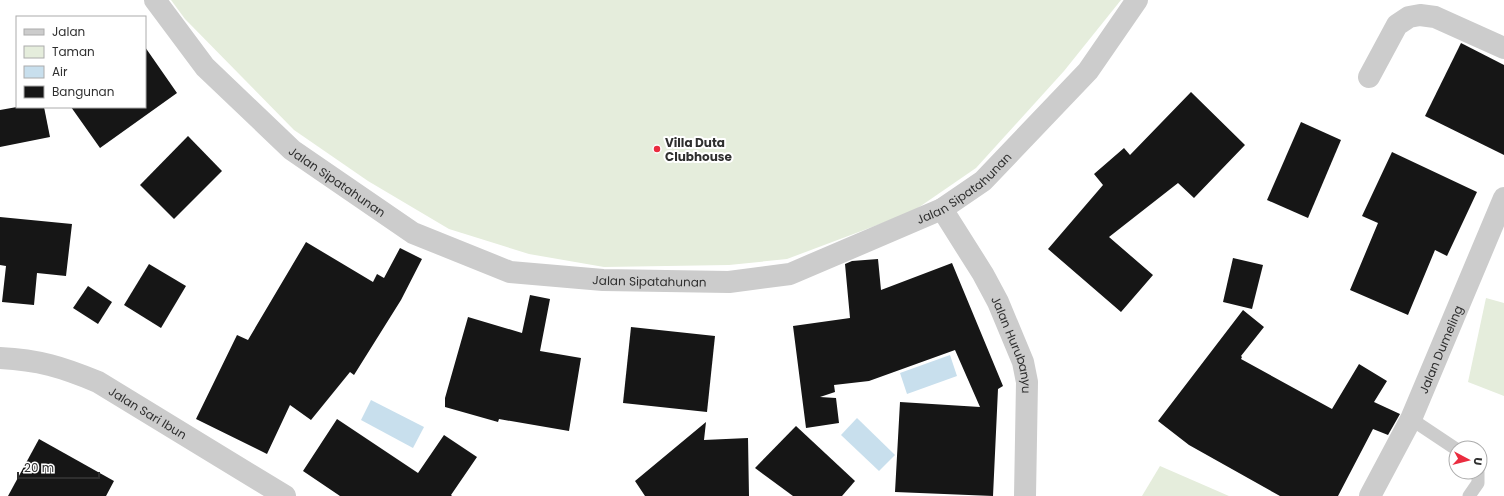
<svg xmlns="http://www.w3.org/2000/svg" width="1504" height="496" font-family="Poppins,sans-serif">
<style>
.green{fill:#e5eddc}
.water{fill:#c8dfed}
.building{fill:#161616}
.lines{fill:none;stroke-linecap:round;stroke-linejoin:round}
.service{stroke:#ccc;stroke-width:13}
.minor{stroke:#ccc;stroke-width:22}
.poi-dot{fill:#ea2c3f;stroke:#fff;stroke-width:1.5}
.labels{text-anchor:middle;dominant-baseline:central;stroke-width:4;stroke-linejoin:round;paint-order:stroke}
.poi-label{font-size:12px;font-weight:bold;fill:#2f2f2f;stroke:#fff;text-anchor:start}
.street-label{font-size:12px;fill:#2f2f2f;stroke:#fff}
</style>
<rect width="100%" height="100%" fill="#fff"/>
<g class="green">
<path d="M 171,0 L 1121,0 L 1064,71 L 976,168 L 912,212 L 787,259 L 729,265 L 604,267 L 529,254 L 449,229 L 368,181 L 294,130 L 185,19 Z"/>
<path d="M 1486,298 L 1504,303 L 1504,396 L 1468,382 Z"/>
<path d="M 1160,466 L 1229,496 L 1142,496 Z"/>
</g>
<g class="water">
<path d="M 950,355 L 957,376 L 907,394 L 900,373 Z"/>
<path d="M 371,400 L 424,427 L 413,448 L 361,420 Z"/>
<path d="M 857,418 L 895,455 L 879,471 L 841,435 Z"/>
</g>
<g class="building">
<path d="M 1461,43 L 1504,65 L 1504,155 L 1425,116 Z"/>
<path d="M 145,47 L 177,93 L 100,148 L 71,107 L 145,107 Z"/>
<path d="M 1191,92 L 1245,145 L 1194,198 L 1178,183 L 1109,237 L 1153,275 L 1121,312 L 1048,249 L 1103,185 L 1094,174 L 1124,148 L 1130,155 Z"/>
<path d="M 17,107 L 44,107 L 50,137 L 0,147 L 0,110 Z"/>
<path d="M 1301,122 L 1341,140 L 1308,218 L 1267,200 Z"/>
<path d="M 188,136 L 222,171 L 174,219 L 140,185 Z"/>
<path d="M 1392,152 L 1477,192 L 1447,256 L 1435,250 L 1408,315 L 1350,290 L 1378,223 L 1362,216 Z"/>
<path d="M 0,217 L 72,224 L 66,276 L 37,273 L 34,305 L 2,302 L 6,266 L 0,265 Z"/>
<path d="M 306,242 L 373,282 L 377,274 L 384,278 L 400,248 L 422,259 L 401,300 L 354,375 L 350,372 L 311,420 L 290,405 L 267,454 L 196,419 L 237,335 L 248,340 Z"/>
<path d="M 1233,258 L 1263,265 L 1252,309 L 1223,302 Z"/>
<path d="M 878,259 L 881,290 L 952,263 L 1003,386 L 998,389 L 993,496 L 895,492 L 900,402 L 980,407 L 955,350 L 869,381 L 834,385 L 835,392 L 820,397 L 836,398 L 839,423 L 806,428 L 793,326 L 850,318 L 845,264 L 852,261 Z"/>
<path d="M 149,264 L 186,286 L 161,328 L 124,305 Z"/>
<path d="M 88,286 L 112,302 L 98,324 L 73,308 Z"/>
<path d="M 530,295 L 550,299 L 540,351 L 581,358 L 569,431 L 499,419 L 498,422 L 445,407 L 445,398 L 468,317 L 522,333 Z"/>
<path d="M 1243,310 L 1264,327 L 1241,356 L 1242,357 L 1241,359 L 1332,409 L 1359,364 L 1387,381 L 1374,402 L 1400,414 L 1388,435 L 1373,429 L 1338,496 L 1280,496 L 1189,445 L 1158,421 Z"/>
<path d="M 631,327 L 715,336 L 707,412 L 623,403 Z"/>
<path d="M 337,419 L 418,473 L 444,435 L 477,457 L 451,495 L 452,496 L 340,496 L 303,471 Z"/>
<path d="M 706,422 L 704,440 L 748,438 L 749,496 L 645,496 L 635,481 Z"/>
<path d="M 796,426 L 855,481 L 842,496 L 793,496 L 755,468 Z"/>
<path d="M 39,439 L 114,481 L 106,496 L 8,496 Z"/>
</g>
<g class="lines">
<g class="service">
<path d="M 1411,419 L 1456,449"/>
<path d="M 1469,496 L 1478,483 L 1478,472"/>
</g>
<g class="minor">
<path id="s1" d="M 155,0 L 205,67 L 292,150 L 413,233 L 510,272 L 603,280 L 729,282 L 790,274 L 942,209 L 983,181 L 1088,71 L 1137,0"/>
<path d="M 1369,77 L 1397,25 L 1409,17 L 1420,15 L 1435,17 L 1504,48"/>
<path id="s2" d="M 942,209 L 983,274 L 998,302 L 1023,362 L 1027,382 L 1025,496"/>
<path id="s3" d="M 0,358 C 39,360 62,367 98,382 L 285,496"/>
<path id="s4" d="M 1370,496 L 1411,419 L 1504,198"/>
</g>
</g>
<circle class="poi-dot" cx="657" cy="149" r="4"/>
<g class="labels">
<g class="poi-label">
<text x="665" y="142">Villa Duta<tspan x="665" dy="14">Clubhouse</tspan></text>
</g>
<g class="street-label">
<text stroke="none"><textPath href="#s1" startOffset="259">Jalan Sipatahunan</textPath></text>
<text stroke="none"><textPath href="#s1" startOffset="931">Jalan Sipatahunan</textPath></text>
<text stroke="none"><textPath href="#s1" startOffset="595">Jalan Sipatahunan</textPath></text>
<text stroke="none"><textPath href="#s2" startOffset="154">Jalan Hurubanyu</textPath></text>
<text stroke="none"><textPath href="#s4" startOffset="163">Jalan Dumeling</textPath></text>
<text stroke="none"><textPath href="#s3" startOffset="160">Jalan Sari Ibun</textPath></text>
</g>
</g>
<rect x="16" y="16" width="130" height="92" fill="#ffffff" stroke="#acacac"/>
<rect x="24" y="29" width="20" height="6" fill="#cccccc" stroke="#acacac"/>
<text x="52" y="36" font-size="12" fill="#2f2f2f">Jalan</text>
<rect x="24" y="46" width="20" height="12" fill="#e5eddc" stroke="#acacac"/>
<text x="52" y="56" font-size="12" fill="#2f2f2f">Taman</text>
<rect x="24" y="66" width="20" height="12" fill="#c8dfed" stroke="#acacac"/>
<text x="52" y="76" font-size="12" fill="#2f2f2f">Air</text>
<rect x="24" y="86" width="20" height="12" fill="#161616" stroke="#acacac"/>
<text x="52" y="96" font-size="12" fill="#2f2f2f">Bangunan</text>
<g transform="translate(1468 460) rotate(97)"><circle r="19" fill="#ffffff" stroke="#acacac"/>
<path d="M0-3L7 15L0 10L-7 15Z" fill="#ea2c3f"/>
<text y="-6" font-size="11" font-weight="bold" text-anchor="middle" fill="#2f2f2f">U</text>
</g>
<path d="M18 472v6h81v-6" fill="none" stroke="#2f2f2f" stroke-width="2"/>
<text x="24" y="472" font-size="12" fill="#2f2f2f" stroke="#ffffff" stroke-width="3" paint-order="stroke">20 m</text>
</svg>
